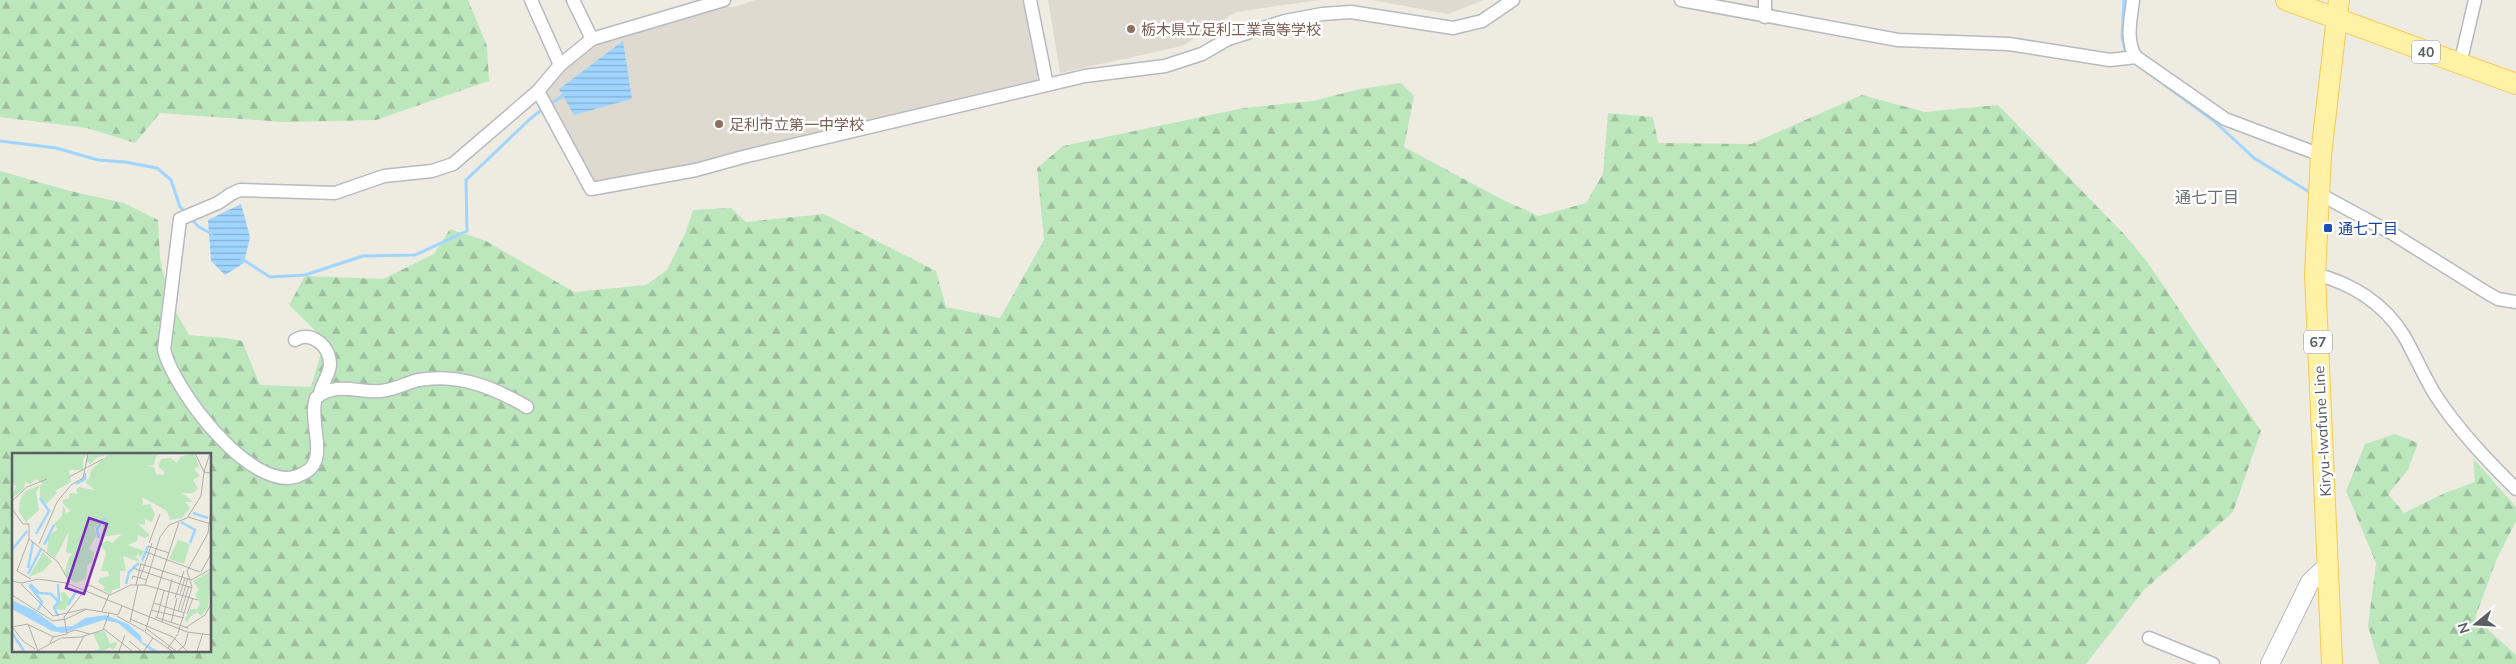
<svg xmlns="http://www.w3.org/2000/svg" width="2516" height="664" font-family="Mulish,'Noto Sans JP',sans-serif">
<style>
.education{fill:#dedad0}
.forest{fill:url(#forest-firs);fill-rule:evenodd}
.water{fill:url(#water-rules)}
.lines{fill:none;stroke-linecap:round;stroke-linejoin:round}
.stream{stroke:#a0d5ff;stroke-width:3}
.street-casing{stroke:#b7babf;stroke-width:15}
.secondary-casing{stroke:#b7bbc1;stroke-width:20}
.primary-casing{stroke:#f8ca50;stroke-width:22}
.street{stroke:#fff;stroke-width:12}
.secondary{stroke:#fff;stroke-width:18}
.primary{stroke:#fff1a5;stroke-width:20}
.education-dot{fill:#8d6e63;stroke:#fff;stroke-width:2}
.transit-dot{fill:#1a4fb4;stroke:#fff;stroke-width:2}
.labels{text-anchor:middle;dominant-baseline:central;stroke-width:5;stroke-linejoin:round;paint-order:stroke}
.shield{fill:#fff;stroke:#8c8e92;stroke-width:1}
.shield-label{font-size:14px;font-weight:bold;fill:#5a5e63}
.education-label{font-size:15px;fill:#785e54;stroke:#fff;text-anchor:start}
.transit-label{font-size:15px;fill:#164399;stroke:#fff;text-anchor:start}
.street-label{font-size:15px;fill:#5a5e63;stroke:#fff}
.neighbourhood-label{font-size:16px;fill:#6b7075;stroke:#fff}
.inset-river{fill:none;stroke:#a0d5ff;stroke-width:2.5}
.inset-road{fill:none;stroke:#afafab;stroke-width:1}
.view{fill:#7b2cbf;fill-opacity:0.15;stroke:#7b2cbf;stroke-width:2.5}
.inset-edge{fill:none;stroke:#5a5e63;stroke-width:2.5}
</style>
<defs>
<pattern id="forest-firs" width="22" height="20" patternUnits="userSpaceOnUse" patternTransform="scale(1.25)"><rect width="22" height="20" fill="#bce7bc"/><path d="M5 1l3.5 6h-7zM16 11l3.5 6h-7z" fill="#9cbe9c"/></pattern>
<pattern id="water-rules" width="6" height="5" patternUnits="userSpaceOnUse" patternTransform="scale(1.25)"><rect width="6" height="5" fill="#a0d5ff"/><path d="M0 2.5h6" fill="none" stroke="#85b0d2"/></pattern>
</defs>
<rect width="100%" height="100%" fill="#eeebe1"/>
<g class="education">
<path d="M 755,0 L 1030,0 L 1047,85 L 591,189 L 538,91 L 592,39 L 697,7 L 734,7 Z"/>
<path d="M 1048,0 L 1319,0 L 1236,12 L 1182,46 L 1060,73 Z"/>
<path d="M 1372,0 L 1484,0 L 1448,14 Z"/>
</g>
<g class="forest">
<path d="M 0,0 L 468,0 L 487,46 L 489,81 L 376,120 L 284,122 L 160,113 L 135,143 L 87,128 L 0,117 Z"/>
<path d="M 1401,83 L 1414,96 L 1404,147 L 1503,200 L 1539,216 L 1586,203 L 1603,174 L 1608,113 L 1653,117 L 1658,143 L 1751,144 L 1862,95 L 1925,112 L 1998,105 L 2124,234 L 2148,263 L 2261,431 L 2233,512 L 2143,591 L 2086,664 L 0,664 L 0,171 L 70,191 L 124,203 L 158,220 L 160,258 L 170,302 L 189,335 L 227,338 L 242,341 L 260,385 L 311,387 L 325,340 L 289,305 L 305,276 L 383,279 L 434,254 L 450,229 L 486,241 L 574,292 L 646,285 L 667,270 L 685,234 L 693,210 L 731,208 L 746,222 L 824,214 L 936,271 L 946,307 L 1000,318 L 1044,240 L 1037,168 L 1063,146 L 1244,108 L 1313,101 L 1360,89 ZM 14,454 L 210,454 L 210,650 L 14,650 Z"/>
<path d="M 2395,434 L 2418,443 L 2408,470 L 2388,494 L 2404,513 L 2445,493 L 2475,482 L 2473,458 L 2516,507 L 2516,521 L 2496,561 L 2475,618 L 2516,655 L 2516,664 L 2379,664 L 2368,626 L 2376,563 L 2346,491 L 2365,444 Z"/>
</g>
<g class="water">
<path d="M 623,41 L 632,99 L 574,115 L 559,89 Z"/>
<path d="M 241,204 L 250,237 L 244,263 L 225,275 L 211,261 L 208,220 Z"/>
</g>
<g class="lines">
<g class="stream">
<path d="M 2124,0 L 2122,37 L 2126,54"/>
<path d="M 2135,63 L 2214,121 L 2254,158 L 2311,193"/>
<path d="M 549,105 L 565,94"/>
<path d="M 0,141 L 56,148 L 98,160 L 125,162 L 157,168 L 171,180 L 180,207 L 185,212"/>
<path d="M 191,219 L 199,227 L 212,234"/>
<path d="M 242,259 L 270,277 L 305,275 L 363,256 L 415,255 L 467,231 L 466,180 L 530,119 L 544,108"/>
</g>
<g class="street-casing">
<g id="street">
<path d="M 531,0 L 560,65"/>
<path d="M 573,0 L 592,39"/>
<path d="M 1030,0 L 1047,85"/>
<path d="M 1681,0 L 1898,40 L 2009,44 L 2110,60 L 2136,57"/>
<path d="M 1765,0 L 1765,17"/>
<path d="M 2133,0 C 2131,19 2125,40 2136,57 L 2225,119 L 2321,155"/>
<path d="M 2460,64 L 2475,0"/>
<path d="M 538,91 L 591,189 L 696,170 L 743,157 L 1085,76 L 1165,66 L 1202,54 L 1228,39 L 1285,21 L 1322,14 L 1351,12 L 1453,28 L 1482,21 L 1513,0"/>
<path d="M 2318,193 L 2393,234 L 2489,294 L 2498,299 L 2516,302"/>
<path d="M 2315,274 C 2351,283 2384,303 2404,336 C 2415,355 2424,377 2436,396 C 2459,431 2487,460 2516,489"/>
<path d="M 295,340 C 311,330 330,346 330,364 C 330,375 321,384 320,394"/>
<path d="M 527,407 C 493,387 458,373 418,380 C 406,383 394,390 381,391 C 358,393 336,381 316,398 C 309,418 324,450 313,465 C 310,471 304,473 298,476 C 251,493 174,390 164,350 L 180,219 L 218,203 L 231,194 L 240,190 L 335,193 L 384,176 L 432,171 L 453,164 L 538,91 L 560,65 L 592,39 L 724,0"/>
<path d="M 2149,638 L 2213,664"/>
</g>
</g>
<g class="secondary-casing">
<path id="secondary" d="M 2270,664 L 2310,582 L 2328,565"/>
</g>
<g class="primary-casing">
<g id="primary">
<path d="M 2286,0 L 2516,84"/>
<path d="M 2332,664 L 2315,274 L 2321,155 L 2339,0"/>
</g>
</g>
<use href="#street" class="street"/>
<use href="#secondary" class="secondary"/>
<use href="#primary" class="primary"/>
</g>
<g class="education-dot">
<circle cx="1131" cy="29" r="5"/>
<circle cx="719" cy="124" r="5"/>
</g>
<rect class="transit-dot" x="2323" y="223" width="10" height="10" rx="2.5"/>
<g class="labels">
<g class="shield">
<rect x="2412" y="40.5" width="28" height="23" rx="4"/>
<rect x="2304" y="330.5" width="28" height="23" rx="4"/>
</g>
<g class="shield-label">
<text x="2426" y="52">40</text>
<text x="2318" y="342">67</text>
</g>
<g class="education-label">
<text x="1141" y="29">栃木県立足利工業高等学校</text>
<text x="729" y="124">足利市立第一中学校</text>
</g>
<g class="transit-label">
<text x="2338" y="228">通七丁目</text>
</g>
<g class="street-label">
<text transform="translate(2322 431) rotate(-93)">Kiryu-Iwafune Line</text>
</g>
<g class="neighbourhood-label">
<text x="2207" y="197">通七丁目</text>
</g>
</g>
<g transform="translate(12 453)">
<rect width="199" height="199" fill="#eeebe1"/>
<path d="M 0,0 L 76,0 L 71,6 L 71,17 L 57,17 L 59,29 L 43,38 L 45,40 L 34,51 L 28,44 L 28,33 L 24,39 L 27,57 L 14,69 L 7,59 L 8,47 L 13,38 L 31,31 L 24,26 L 18,31 L 13,29 L 12,36 L 0,45 L 4,33 L 0,30 ZM 78,0 L 150,0 L 144,3 L 142,12 L 133,13 L 142,14 L 144,21 L 150,22 L 153,20 L 146,13 L 149,6 L 159,5 L 165,10 L 168,4 L 182,0 L 187,14 L 182,16 L 188,23 L 181,27 L 186,36 L 181,40 L 170,40 L 181,49 L 173,49 L 178,55 L 170,65 L 158,67 L 155,58 L 130,44 L 131,52 L 138,51 L 143,61 L 140,69 L 133,66 L 133,72 L 125,70 L 138,82 L 133,85 L 126,82 L 125,88 L 116,92 L 132,98 L 129,104 L 126,101 L 123,104 L 127,107 L 127,109 L 111,103 L 114,118 L 108,118 L 108,135 L 100,137 L 99,141 L 91,137 L 93,134 L 86,129 L 88,125 L 97,123 L 96,118 L 89,118 L 94,100 L 88,91 L 96,87 L 100,90 L 110,81 L 89,84 L 92,68 L 82,76 L 85,81 L 77,96 L 82,99 L 80,109 L 75,112 L 74,126 L 63,130 L 52,121 L 57,104 L 61,101 L 54,99 L 57,78 L 43,105 L 35,99 L 36,86 L 41,79 L 46,77 L 42,71 L 50,63 L 51,52 L 54,60 L 59,58 L 50,50 L 51,46 L 57,46 L 58,40 L 66,41 L 64,37 L 67,34 L 83,37 L 73,29 L 77,26 L 79,17 L 96,2 L 86,4 L 78,11 L 74,8 ZM 31,99 L 40,108 L 31,118 L 17,124 ZM 199,118 L 196,155 L 189,163 L 185,159 L 178,164 L 175,170 L 173,166 L 179,156 L 185,156 L 188,151 L 183,141 L 187,137 L 181,128 ZM 93,178 L 98,191 L 105,189 L 104,193 L 101,197 L 98,194 L 92,198 L 81,198 L 88,196 L 81,180 Z" fill="#bce7bc"/>
<path d="M 103,101 L 108,125 L 106,132 L 99,136 L 99,115 L 94,111 ZM 52,139 L 59,147 L 53,157 L 44,156 L 44,148 L 50,148 L 48,140 Z" fill="#bce7bc"/>
<path d="M 166,87 L 178,91 L 172,111 L 157,106 Z" fill="#bce7bc"/>
<path d="M 0,147 L 23,158 L 45,174 L 61,173 L 73,165 L 94,162 L 116,171 L 129,183 L 130,189 L 146,198 L 139,198 L 106,170 L 92,167 L 51,180 L 40,178 L 0,156 Z" fill="#a0d5ff"/>
<path class="inset-river" d="M 64,31 L 73,26 L 73,20M 181,60 L 196,65M 169,69 L 183,77 L 178,90M 24,81 L 37,58 L 28,45M 87,85 L 85,76 L 93,65M 32,92 L 42,72M 0,97 L 15,78M 130,108 L 136,93M 16,115 L 21,89M 16,121 L 29,96M 18,131 L 27,140 L 39,141 L 47,149M 46,131 L 47,149M 114,131 L 117,119 L 127,110M 17,132 L 30,149 L 26,157M 56,152 L 65,137M 46,163 L 42,154 L 47,149M 0,180 L 12,198"/>
<path class="inset-road" d="M 198,0 L 192,19 L 199,20M 57,24 L 91,6M 0,48 L 15,34 L 35,26M 0,56 L 11,71 L 17,71M 176,64 L 199,71M 17,71 L 17,86 L 46,109 L 58,130M 17,86 L 5,118 L 19,126M 137,90 L 148,61M 27,91 L 45,49 L 59,32 L 71,25 L 76,1M 136,93 L 157,100M 134,99 L 188,119M 129,111 L 151,118 L 167,69M 121,115 L 180,135M 189,119 L 199,101M 128,125 L 140,90M 120,126 L 121,123 L 135,127M 0,128 L 10,130 L 26,126 L 54,130 L 175,179 L 199,182M 9,131 L 41,163 L 73,156 L 97,160M 124,132 L 129,110M 133,132 L 186,147M 168,141 L 173,125M 0,142 L 41,168 L 54,166 L 75,156M 163,145 L 172,118M 142,150 L 172,160M 139,157 L 172,165M 90,158 L 97,142M 166,158 L 176,125M 169,159 L 177,133M 175,161 L 181,145M 105,163 L 132,178M 143,164 L 176,175M 145,164 L 152,138M 118,166 L 161,184 L 175,198M 118,169 L 126,132M 150,169 L 160,126M 159,170 L 165,145M 17,172 L 42,184M 0,174 L 16,171 L 26,198M 1,175 L 11,188 L 23,196M 173,175 L 193,162 L 199,151M 92,176 L 120,198M 135,176 L 164,198M 55,180 L 63,177 L 78,181M 166,180 L 180,134 L 175,118 L 196,80 L 199,56M 141,185 L 160,198M 117,188 L 129,198M 38,190 L 41,184 L 55,181 L 52,164 L 77,132 L 98,142 L 119,132 L 133,132 L 148,84 L 157,72 L 175,65 L 189,43 L 192,19 L 183,0M 156,195 L 166,181M 25,198 L 49,185 L 69,184 L 91,177 L 97,160 L 106,162 L 110,153M 64,198 L 72,183M 107,198 L 113,182M 132,198 L 141,185 L 133,179 L 151,118 L 179,127 L 199,116M 166,198 L 173,192 L 176,180M 185,198 L 191,180"/>
<path class="view" d="M 77,65 L 95,71 L 72,141 L 54,135 Z"/>
<rect width="199" height="199" class="inset-edge"/>
</g>
<g transform="translate(2476 624) rotate(252)" stroke="#ffffff" stroke-width="4" paint-order="stroke">
<path d="M0-4L9 19L0 12L-9 19Z" fill="#5a5e63"/>
<text y="-8" font-size="14" font-weight="bold" text-anchor="middle" fill="#5a5e63">N</text>
</g>
</svg>
